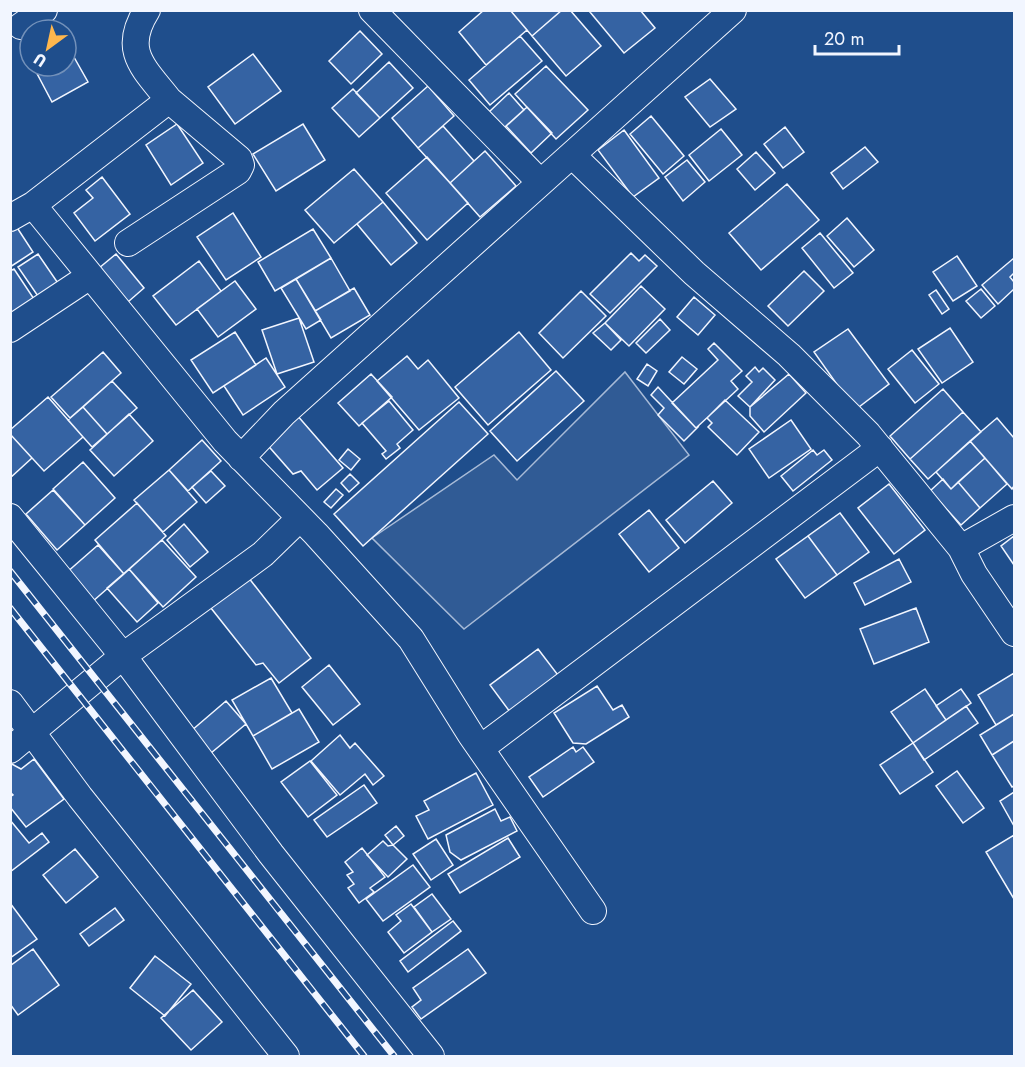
<svg xmlns="http://www.w3.org/2000/svg" width="1025" height="1067" viewBox="0 0 1025 1067" font-family="Jost,sans-serif">
<style>
.built{fill:#305b95;stroke:#a8bbd7;stroke-width:1.5}
.building{fill:#3563a3;stroke:#f2f6ff;stroke-width:1.5}
.lines{fill:none;stroke-linecap:round;stroke-linejoin:round}
.minor-casing{stroke:#f2f6ff;stroke-width:28}
.minor{stroke:#1f4e8c;stroke-width:26}
.rail-casing{stroke:#f2f6ff;stroke-width:7}
.rail{stroke:#1f4e8c;stroke-width:4.5;stroke-dasharray:14;stroke-linecap:butt}
</style>
<rect width="100%" height="100%" fill="#1f4e8c"/>
<!-- built -->
<path class="built" d="M625 372 689 455 464 629 372 538 494 455 517 480Z"/>
<!-- building -->
<path class="building" d="M484 10H510L527 30 486 65 459 32Z
M510 10H562L532 36Z
M562 10H570L601 46 566 76 532 36Z
M592 10H640L655 28 624 53 590 12Z
M360 31 382 54 351 84 329 61Z
M520 36 542 61 490 105 469 80Z
M66 43 88 82 52 102 33 66H66Z
M253 54 281 91 235 124 208 87Z
M389 62 413 88 380 118 356 93Z
M546 66 588 110 556 139 515 94Z
M710 79 736 109 710 127 685 97Z
M428 86 454 116 418 148 392 118Z
M353 89 380 118 359 137 332 108Z
M509 93 524 110 504 128 489 112Z
M527 107 552 133 531 153 506 126Z
M651 116 684 156 663 174 630 134Z
M177 124 203 163 171 185 146 145Z
M303 124 325 160 276 191 253 154Z
M443 126 474 161 450 183 418 148Z
M785 127 804 152 783 168 764 144Z
M721 129 742 155 709 181 689 155Z
M624 130 659 178 633 197 598 150Z
M865 147 878 162 843 189 831 173Z
M485 151 516 186 480 217 450 183Z
M756 152 775 173 755 190 737 169Z
M427 157 468 203 427 240 386 193Z
M687 160 705 182 683 201 665 177Z
M354 169 383 202 334 243 305 210Z
M102 177 130 214 95 241 74 213 93 198 86 190Z
M787 184 819 220 761 270 729 233Z
M383 202 417 243 391 265 357 224Z
M233 213 261 257 226 280 197 237Z
M847 218 874 250 854 267 827 236Z
M16 226 33 252 10 267V229Z
M313 229 331 258 275 291 258 262Z
M820 233 853 273 834 288 802 248Z
M631 253 639 261 645 255 657 266 610 313 590 294Z
M38 254 62 289 42 302 18 267Z
M116 254 144 288 121 308 93 273Z
M957 256 977 286 953 301 933 272Z
M331 258 350 291 315 311 296 279Z
M1014 258V273L1010 277 1014 282V289L998 304 982 285Z
M199 261 221 291 176 325 153 296Z
M14 269 38 305 10 323V271Z
M804 271 824 291 788 326 768 306Z
M296 279 321 320 306 329 281 288Z
M235 281 256 309 218 337 197 309Z
M641 286 665 309 629 346 605 323Z
M354 288 370 315 331 338 315 311Z
M981 289 995 306 981 318 966 301Z
M936 290 949 309 942 314 929 295Z
M581 291 606 316 563 358 539 333Z
M694 297 715 315 698 335 677 317Z
M299 318 314 362 277 374 262 330Z
M660 319 670 330 646 353 636 343Z
M605 323 621 340 611 350 593 333Z
M950 328 973 362 942 383 918 349Z
M848 329 889 384 855 410 814 352Z
M235 332 256 365 213 393 191 360Z
M519 332 551 370 488 425 455 387Z
M714 343 742 371 731 381 738 389 696 428 672 403 718 360 708 349Z
M912 350 939 384 915 403 888 369Z
M103 352 121 373 70 418 51 397Z
M407 356 418 369 428 360 459 398 419 430 377 381Z
M682 357 697 369 684 384 669 372Z
M266 358 285 387 243 415 224 386Z
M647 364 657 371 648 386 637 379Z
M755 367 759 372 763 368 775 380 750 407 738 396 752 382 746 376Z
M556 371 584 401 517 461 490 431Z
M371 374 392 397 359 426 338 403Z
M789 374 806 393 764 432 750 416V407Z
M112 381 137 408 107 434 83 407Z
M658 387 696 428 699 426 684 441 658 415 664 408 651 395Z
M943 389 963 412 910 459 890 436Z
M48 397 83 437 44 471 10 434V430Z
M725 400 759 432 737 455 708 427 712 423 707 418Z
M389 401 413 430 397 444 400 448 386 459 382 454 386 451 362 423Z
M459 402 488 434 363 546 334 514Z
M83 407 107 434 92 447 68 420Z
M963 412 981 432 928 479 910 459Z
M129 414 153 441 114 476 90 450Z
M296 414 343 468 317 490 301 471 293 474 264 441Z
M997 418 1014 438V486L1012 489 970 441Z
M791 420 811 449 769 478 749 449Z
M10 434 32 458 10 478Z
M202 440 221 461 188 491 169 470Z
M970 441 985 458 951 489 936 472Z
M348 449 360 459 351 470 339 460Z
M813 450 817 455 824 450 832 460 793 491 781 476Z
M985 458 1007 484 980 508 958 482Z
M83 462 115 498 85 525 53 489Z
M169 470 197 502 163 532 134 500Z
M211 471 225 486 206 503 192 487Z
M350 474 359 483 349 492 341 483Z
M943 479 951 489 958 482 980 508 961 525 930 491Z
M713 481 732 503 685 543 666 520Z
M889 484 925 530 894 554 858 508Z
M336 489 343 495 331 508 324 502Z
M53 490 85 525 57 550 26 514Z
M137 503 166 536 124 574 95 540Z
M649 510 679 548 649 572 619 534Z
M840 513 869 552 837 575 808 536Z
M184 524 208 552 190 567 167 540Z
M808 536 837 575 805 598 776 559Z
M1014 536V565L1001 546Z
M162 540 196 577 163 607 129 569Z
M98 545 124 574 92 602 66 573Z
M899 559 911 582 865 605 854 583Z
M129 569 158 603 137 622 107 588Z
M245 573 311 658 279 683 263 663 256 665 207 603Z
M916 608 929 642 874 664 860 629Z
M538 649 561 679 513 716 490 685Z
M329 665 360 704 333 725 302 687Z
M1014 673V714L996 725 978 695Z
M271 678 292 713 253 736 232 700Z
M597 686 613 710 622 705 629 717 586 744 573 743 554 713Z
M925 689 946 720 913 743 891 712Z
M961 689 971 703 946 720 936 706Z
M226 701 246 724 211 753 191 731Z
M966 706 978 723 924 760 913 743Z
M299 709 319 742 272 769 253 736Z
M1014 714V741L992 755 980 735Z
M340 735 350 748 355 743 384 776 373 785 365 774 340 795 311 761Z
M1014 741V786L1012 787 992 755Z
M913 743 933 772 900 794 880 765Z
M573 747 576 752 583 747 594 762 543 797 529 777Z
M34 759 64 799 26 827 10 807V797L13 795 10 792V763L21 769Z
M310 761 337 795 308 817 281 782Z
M957 771 984 808 963 823 936 786Z
M476 773 493 805 428 839 416 816 429 810 424 801Z
M364 785 377 803 327 837 314 820Z
M1014 792V826L1000 801Z
M495 809 501 821 510 817 517 831 461 860 450 852 446 835Z
M10 820 29 843 42 833 49 842 10 872Z
M396 826 404 836 393 845 385 835Z
M1014 835V899L986 852Z
M508 838 520 857 460 893 448 874Z
M436 839 453 865 431 880 413 854Z
M383 841 388 846 393 845 407 859 388 877 367 855Z
M362 848 385 877 370 888 374 892 359 903 348 888 354 884 347 875 353 872 345 862Z
M75 849 98 877 66 903 43 875Z
M413 865 430 887 383 921 366 899Z
M432 894 451 919 432 932 414 907Z
M10 903 37 939 10 958Z
M411 904 432 932 404 953 388 932 401 921 396 915Z
M115 908 124 920 89 946 80 934Z
M453 921 461 931 408 972 400 961Z
M33 949 59 985 18 1015 10 1004V966Z
M468 949 486 973 421 1019 412 1007 421 1000 413 988Z
M155 956 191 984 165 1016 130 988Z
M193 990 222 1022 191 1050 161 1018Z"/>
<g class="lines">
<defs>
<path id="minor" d="M372 10 540 182
M21 26 44 10
M572 155 694 273 789 355 868 434 961 548 974 574 1014 633
M33 205 225 441 316 534 411 639 471 735 593 911
M10 218 33 205 169 100C144 68 121 51 147 10
M128 243 238 171 241 165 239 159 169 100
M10 329 90 276
M241 458 284 413 733 10
M10 517 123 656 271 854 431 1056
M961 548 1014 518
M10 703 80 797 286 1056
M481 748 880 448
M10 750 123 656 263 554 299 519"/>
</defs>
<!-- minor casing -->
<use href="#minor" class="minor-casing"/>
<!-- minor -->
<use href="#minor" class="minor"/>
<defs>
<path id="rail" d="M10 571 394 1056
M10 608 364 1056"/>
</defs>
<!-- rail casing -->
<use href="#rail" class="rail-casing"/>
<!-- rail -->
<use href="#rail" class="rail"/>
</g>
<!-- border -->
<rect width="1025" height="1067" fill="none" stroke="#f2f6ff" stroke-width="24"/>
<!-- north arrow -->
<g transform="translate(48 48) rotate(213)"><circle r="28" fill="#1f4e8c" stroke="#7391ba" stroke-width="1.5"/>
<path d="M0-4.5L10 22L0 15L-10 22Z" fill="#ffb74d"/>
<text y="-9" font-size="16" font-weight="bold" text-anchor="middle" fill="#f2f6ff">U</text>
</g>
<!-- scale -->
<path d="M815 45v9h84v-9" fill="none" stroke="#f2f6ff" stroke-width="3"/>
<text x="824" y="45" font-size="18" fill="#f2f6ff" stroke="#1f4e8c" stroke-width="4.5" paint-order="stroke">20 m</text>
</svg>
